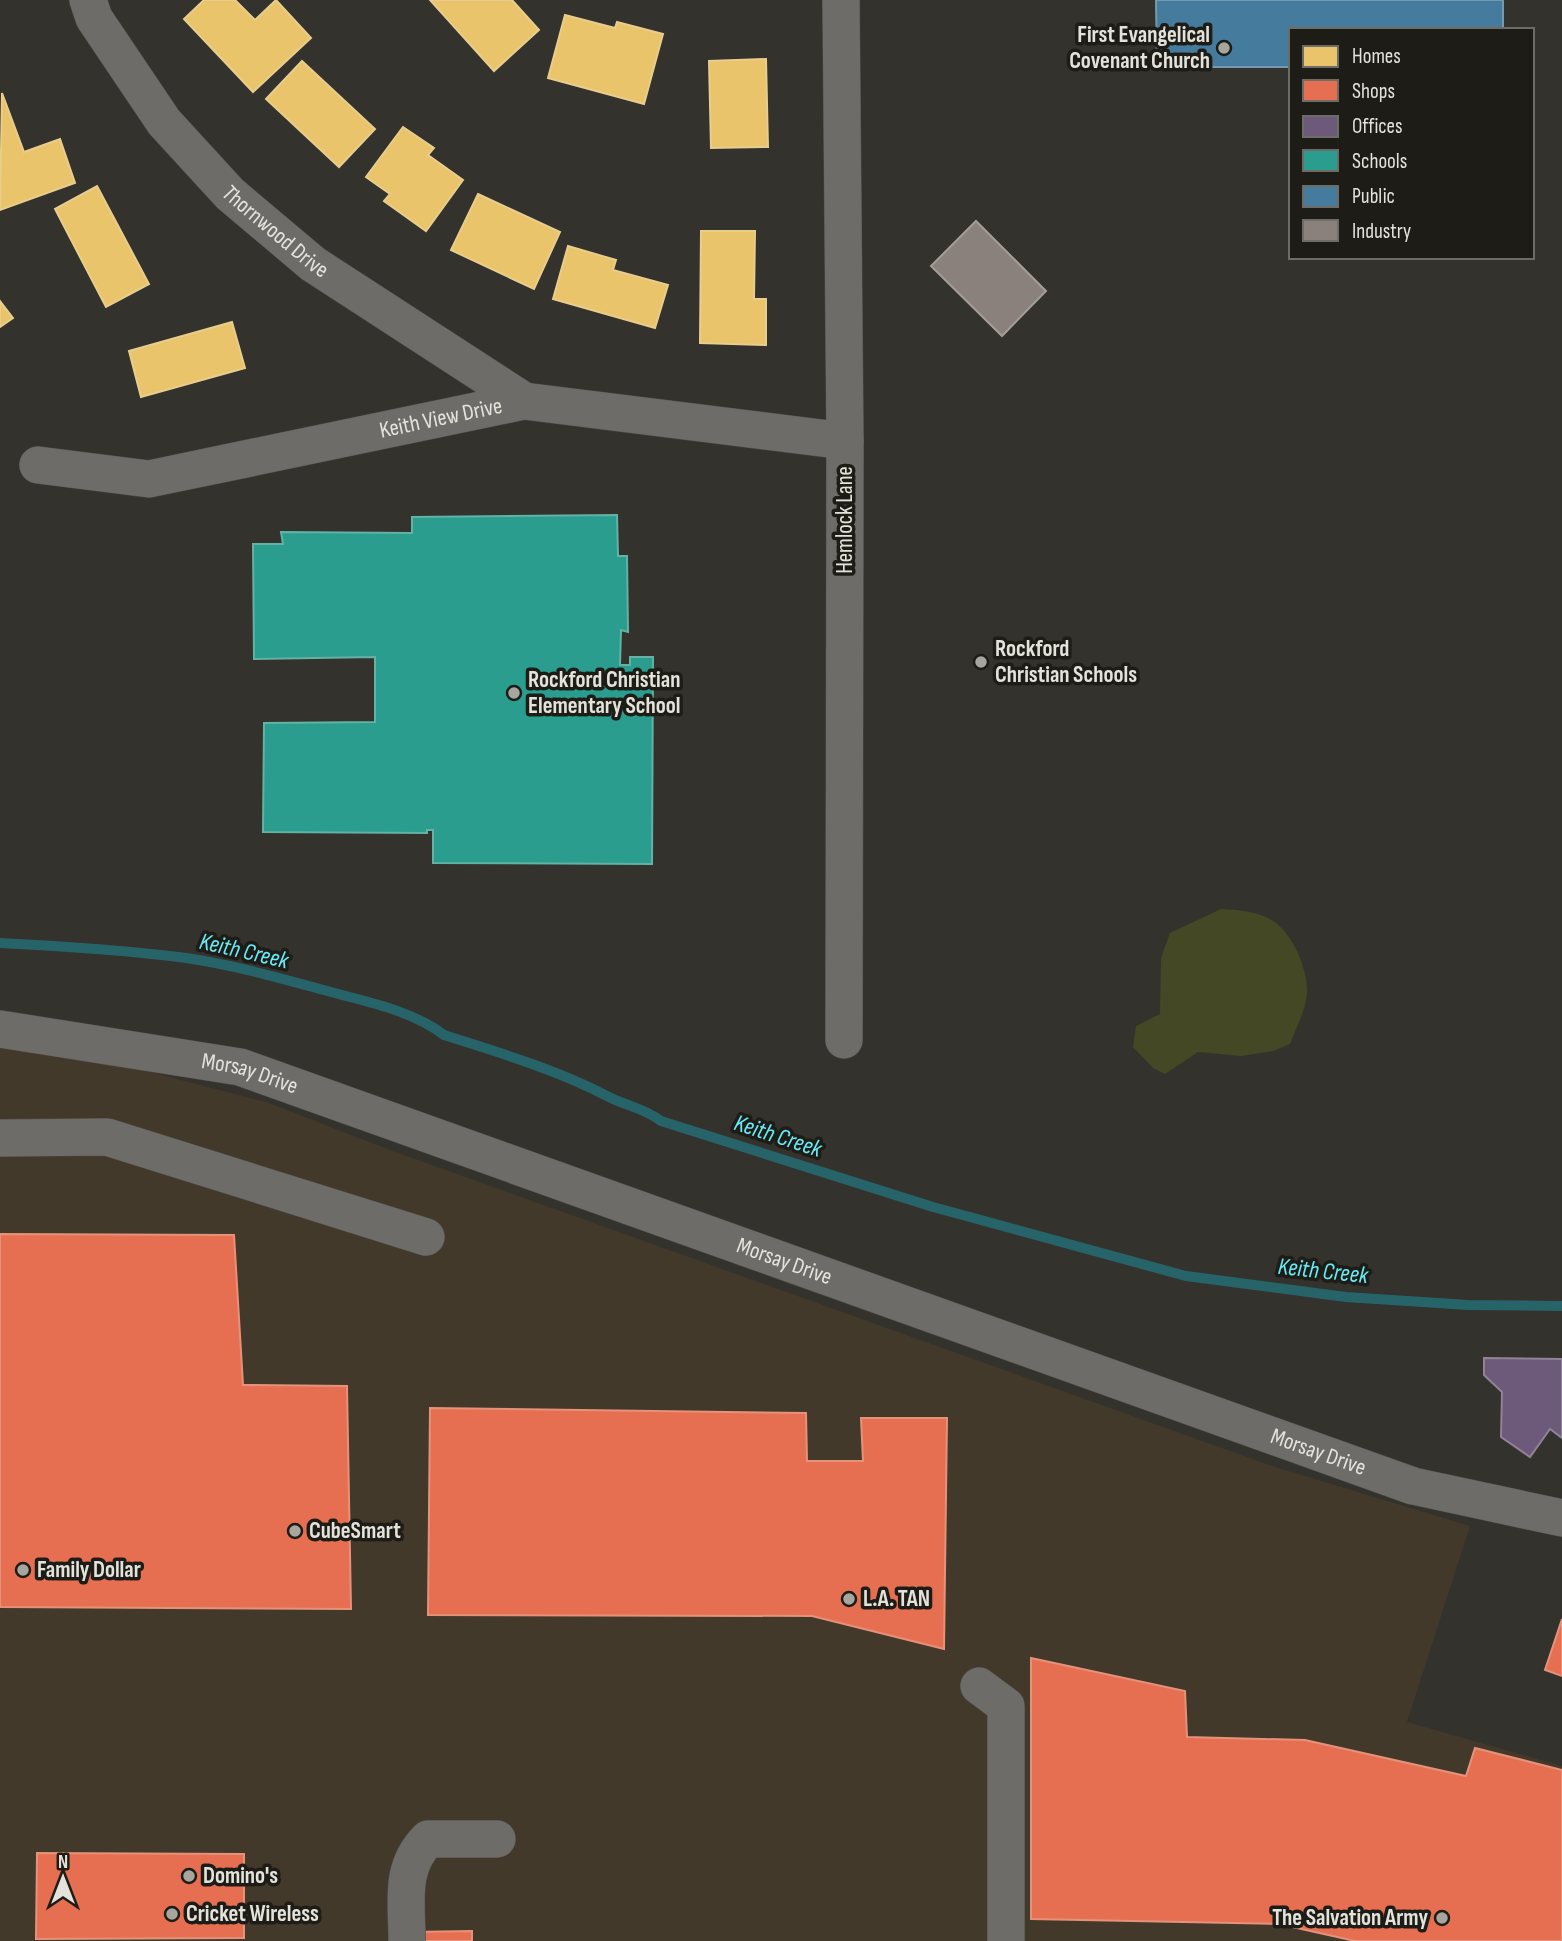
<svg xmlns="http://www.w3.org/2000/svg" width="1562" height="1941" viewBox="0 0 1562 1941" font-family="'Sofia Sans Condensed',sans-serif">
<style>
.commercial{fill:#43392a}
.green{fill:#444825}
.homes{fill:#e9c46a;stroke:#e8cd8c;stroke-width:2}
.shops{fill:#e76f51;stroke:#e6927a;stroke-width:2}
.offices{fill:#6d597a;stroke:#918297;stroke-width:2}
.schools{fill:#2a9d8f;stroke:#62b2a6;stroke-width:2}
.public{fill:#457b9d;stroke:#759ab0;stroke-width:2}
.industry{fill:#8a817c;stroke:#a59e98;stroke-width:2}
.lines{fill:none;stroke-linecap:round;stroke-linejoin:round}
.stream{stroke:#26646a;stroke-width:10}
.minor-casing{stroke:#504e49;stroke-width:38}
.minor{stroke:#6d6c68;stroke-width:37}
.poi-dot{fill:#a6a59e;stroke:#1d1c17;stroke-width:2.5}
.labels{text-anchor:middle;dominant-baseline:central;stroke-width:7;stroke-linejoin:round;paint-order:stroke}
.poi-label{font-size:23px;font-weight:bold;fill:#e4e3db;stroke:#1d1c17;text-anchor:start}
.street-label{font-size:23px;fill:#e4e3db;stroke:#1d1c17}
.water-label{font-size:24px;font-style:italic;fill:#68eaf7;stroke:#1d1c17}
</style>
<rect width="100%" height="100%" fill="#34322c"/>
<!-- commercial -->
<path class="commercial" d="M0 1046 142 1070 266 1102 390 1150 1275 1467 1470 1526 1407 1722 1562 1766V1941H0Z"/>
<!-- green -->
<path class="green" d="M1221 909C1238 910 1258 911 1273 921 1293 934 1308 969 1307 993 1306 1010 1296 1028 1290 1044L1273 1051 1241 1056 1198 1052 1165 1074 1153 1068 1133 1047 1136 1026 1160 1014 1161 958 1170 933Z"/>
<!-- homes -->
<path class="homes" d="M204 0H235L255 20 276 0 311 38 253 92 184 19Z
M430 0H512L539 30 494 71Z
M565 15 615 28 617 22 663 34 644 104 548 78Z
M766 59 768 147 711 148 709 61Z
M302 61 375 129 339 167 266 99Z
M2 93 24 152 60 139 75 183 0 210Z
M403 127 434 148 428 155 463 180 426 231 384 201 390 194 366 177Z
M97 186 149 284 106 307 55 209Z
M478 194 560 232 534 289 451 250Z
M701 231H755L754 299H766V345L700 343Z
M568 246 616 260 613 270 668 285 655 328 553 299Z
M0 301 13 318 0 327Z
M232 322 245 368 141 397 129 351Z"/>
<!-- shops -->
<path class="shops" d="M0 1234 234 1235 243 1385 347 1386 351 1609 0 1607Z
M430 1408 806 1413 807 1461H863L861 1418H947L944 1649 812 1616 428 1615Z
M1562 1619V1676L1545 1670Z
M1031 1658 1185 1691 1187 1737 1305 1740 1466 1776 1475 1748 1562 1770V1941H1355L1279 1924 1031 1919Z
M37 1853 244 1854V1938L36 1939Z
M472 1931V1941H411V1932Z"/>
<!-- offices -->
<path class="offices" d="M1484 1358 1562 1359V1438L1550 1429 1530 1457 1501 1437 1502 1392 1484 1375Z"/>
<!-- schools -->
<path class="schools" d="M617 515 618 556H627L628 632 621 630 620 665H630V657H653L652 864 433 863V830H427V833L263 832 264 723 375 722V657L254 659 253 544H283L281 532 412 533V517Z"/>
<!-- public -->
<path class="public" d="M1156 0H1503V30H1291V67H1157Z"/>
<!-- industry -->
<path class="industry" d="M976 221 1046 291 1002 336 931 266Z"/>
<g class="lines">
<!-- stream -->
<path class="stream" d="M0 943C62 946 124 950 186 958 235 965 283 979 331 992 368 1002 413 1011 444 1035 500 1053 555 1069 607 1096 626 1106 644 1108 661 1121L933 1207 1186 1276 1346 1297 1468 1305 1562 1306"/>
<defs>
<g id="minor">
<path id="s1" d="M88 0 94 18 164 122 230 194 313 264 524 401"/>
<path d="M841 0 845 441 844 1040"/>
<path id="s2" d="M38 465 149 479 524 401 845 441"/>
<path id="s3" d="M0 1029 240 1067 1413 1486 1562 1518"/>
<path d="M0 1138 107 1137 426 1237"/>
<path d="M979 1686 1006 1706V1941"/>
<path d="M407 1941C407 1902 399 1868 428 1839H497"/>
</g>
</defs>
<!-- minor casing -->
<use href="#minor" class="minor-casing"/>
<!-- minor -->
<use href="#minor" class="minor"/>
</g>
<!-- markers -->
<g class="poi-dot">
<circle cx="1224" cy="48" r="7"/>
<circle cx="981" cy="662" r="7"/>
<circle cx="514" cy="693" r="7"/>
<circle cx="295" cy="1531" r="7"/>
<circle cx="23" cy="1570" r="7"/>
<circle cx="849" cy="1599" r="7"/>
<circle cx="189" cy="1876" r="7"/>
<circle cx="172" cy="1914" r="7"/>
<circle cx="1442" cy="1918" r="7"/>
</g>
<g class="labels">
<!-- poi labels -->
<g class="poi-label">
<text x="1210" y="35" text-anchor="end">First Evangelical<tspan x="1210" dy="26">Covenant Church</tspan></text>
<text x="995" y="649">Rockford<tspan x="995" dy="26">Christian Schools</tspan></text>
<text x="528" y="680">Rockford Christian<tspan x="528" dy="26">Elementary School</tspan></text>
<text x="309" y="1531">CubeSmart</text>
<text x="37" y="1570">Family Dollar</text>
<text x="863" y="1599">L.A. TAN</text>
<text x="203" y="1876">Domino's</text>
<text x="186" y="1914">Cricket Wireless</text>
<text x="1428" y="1918" text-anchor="end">The Salvation Army</text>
</g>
<!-- street labels -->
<g class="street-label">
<text stroke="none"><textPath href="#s1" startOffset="301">Thornwood Drive</textPath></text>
<text stroke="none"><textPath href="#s2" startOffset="410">Keith View Drive</textPath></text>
<text transform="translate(845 520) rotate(-90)">Hemlock Lane</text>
<text stroke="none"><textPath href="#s3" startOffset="254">Morsay Drive</textPath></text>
<text stroke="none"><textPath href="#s3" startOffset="821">Morsay Drive</textPath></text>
<text stroke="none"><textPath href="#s3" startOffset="1388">Morsay Drive</textPath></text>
</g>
<!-- water labels -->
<g class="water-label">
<text transform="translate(244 951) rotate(13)">Keith Creek</text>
<text transform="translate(778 1136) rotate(18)">Keith Creek</text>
<text transform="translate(1323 1271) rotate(6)">Keith Creek</text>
</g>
</g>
<!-- legend -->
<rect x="1289" y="28" width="245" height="231" fill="#1d1c17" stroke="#6d6c65" stroke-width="2"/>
<rect x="1303" y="46" width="35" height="21" fill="#e9c46a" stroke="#6d6c65" stroke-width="2"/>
<text x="1352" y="63" font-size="21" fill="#e4e3db">Homes</text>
<rect x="1303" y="80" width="35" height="21" fill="#e76f51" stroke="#6d6c65" stroke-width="2"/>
<text x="1352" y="98" font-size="21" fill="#e4e3db">Shops</text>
<rect x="1303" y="116" width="35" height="21" fill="#6d597a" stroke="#6d6c65" stroke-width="2"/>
<text x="1352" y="133" font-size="21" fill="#e4e3db">Offices</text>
<rect x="1303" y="150" width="35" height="21" fill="#2a9d8f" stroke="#6d6c65" stroke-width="2"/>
<text x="1352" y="168" font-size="21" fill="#e4e3db">Schools</text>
<rect x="1303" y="186" width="35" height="21" fill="#457b9d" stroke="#6d6c65" stroke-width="2"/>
<text x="1352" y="203" font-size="21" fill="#e4e3db">Public</text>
<rect x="1303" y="220" width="35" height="21" fill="#8a817c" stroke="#6d6c65" stroke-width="2"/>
<text x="1352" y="238" font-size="21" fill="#e4e3db">Industry</text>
<!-- north arrow -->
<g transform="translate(63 1878)" stroke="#1d1c17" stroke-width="5" paint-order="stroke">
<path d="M0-5L12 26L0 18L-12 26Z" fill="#e4e3db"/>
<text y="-10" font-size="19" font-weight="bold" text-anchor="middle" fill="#e4e3db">N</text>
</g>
</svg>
